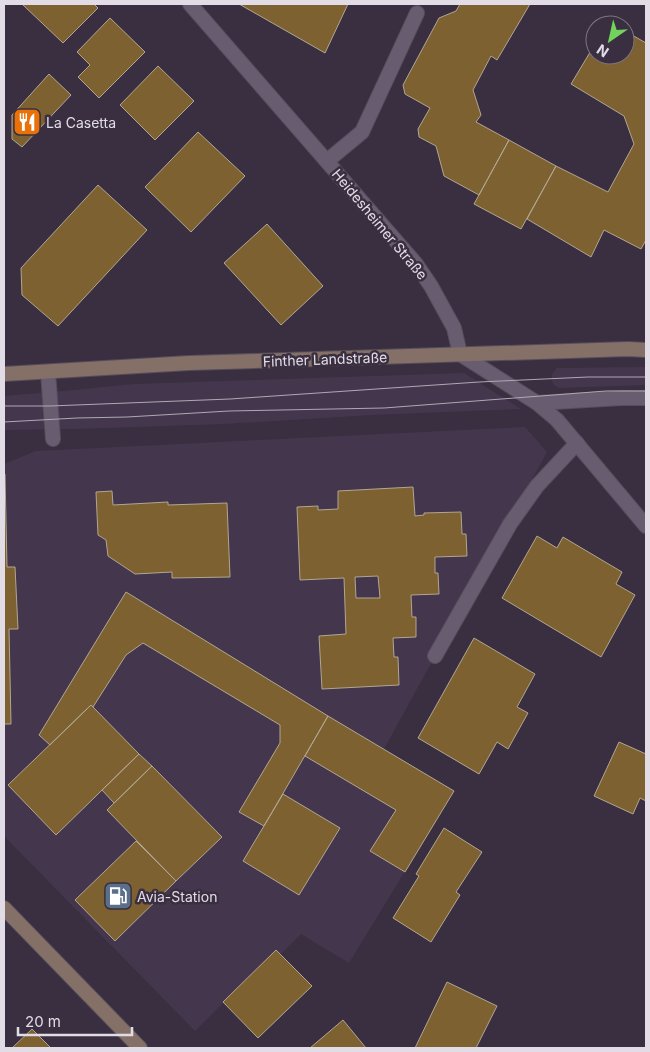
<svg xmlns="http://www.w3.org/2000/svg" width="650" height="1052" viewBox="0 0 650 1052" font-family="Inter,sans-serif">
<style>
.built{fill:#44374d}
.building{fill:#7d6131;stroke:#b2a692;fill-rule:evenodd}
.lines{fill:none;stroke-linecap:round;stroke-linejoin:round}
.service-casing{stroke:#564e5c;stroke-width:16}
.minor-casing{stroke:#564e5c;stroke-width:16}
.secondary-casing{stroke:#564e5c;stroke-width:16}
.service{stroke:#685d70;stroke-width:14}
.minor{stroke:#685d70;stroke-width:14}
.secondary{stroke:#857067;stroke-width:14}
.tram{stroke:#afa8b4;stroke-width:1}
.labels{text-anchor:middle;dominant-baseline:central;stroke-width:5;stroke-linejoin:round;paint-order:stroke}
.poi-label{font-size:14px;fill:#e2dce6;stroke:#392f40;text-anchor:start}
.street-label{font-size:14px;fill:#e2dce6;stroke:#392f40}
</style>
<rect width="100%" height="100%" fill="#392f40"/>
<!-- built -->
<path class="built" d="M646 367V385L558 388 553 384 552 380V374L557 368Z
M464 373 521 409 372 415 224 424 77 429 4 430V396L74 390 134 384Z
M525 427 547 452 384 749 454 791 349 963 301 934 281 954 276 950 195 1031 4 836V464L36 451Z"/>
<!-- building -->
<path class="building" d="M22 4H94L98 8 63 43Z
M239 4H348L325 53Z
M460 4H530L497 60 491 56 473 90 481 115 476 122 509 140 479 195 444 176 436 146 419 137 418 129 430 108 405 94 403 85 439 18 456 11Z
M110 18 145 52 99 98 78 77 90 65 77 52Z
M625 31 646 43V240L641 249 604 230 591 257 527 219 556 166 608 192 634 144 624 116 571 84 595 44V55H625Z
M158 66 194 101 155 140 120 105Z
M49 74 71 95 22 147 12 139V115Z
M198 132 245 176 191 232 145 187Z
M509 140 556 166 521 229 474 204Z
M98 185 147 230 58 326 22 295 21 268Z
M267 224 323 286 281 325 224 263Z
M4 474H5L7 567H15L18 629H9L11 724H4Z
M413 487 415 516 424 515V513L461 512 462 534H466L467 556 435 557V573H438L439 594 411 595 412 617H416V637L393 638 394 657H398L399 685 322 689 319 636 346 634 344 578 300 580 297 507 318 506V510L338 509V491ZM378 576 380 598H356L355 577Z
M112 491 113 505 168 502V505L227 503 230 577 172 578V572L135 574 108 556 106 540 98 535 96 492Z
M537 536 557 548 563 537 622 572 616 584 635 595 601 657 502 598Z
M126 592 328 716 264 826 239 812 280 743V725L143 643 126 655 93 707 91 705 50 745 39 735Z
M474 638 535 674 517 707 528 713 508 749 497 742 479 774 418 738Z
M91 705 139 754 56 835 8 785Z
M328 716 454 791 405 872 370 851 396 810 305 756Z
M619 742 646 754V801L640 798 633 814 594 796Z
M139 754 152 766 114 803 102 790Z
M152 766 222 837 176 881 107 810Z
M283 794 340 828 299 895 243 861Z
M444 828 482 852 456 892 460 895 431 942 393 918 419 876 416 874Z
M136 841 176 881 115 941 75 900Z
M276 950 312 986 258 1038 223 1002Z
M447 982 497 1006 476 1048H415Z
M343 1020 366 1048H310Z
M32 1029 51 1048H12Z"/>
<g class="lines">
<defs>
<path id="service" d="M327 161 362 132 417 13
M48 372 53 439
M435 656 510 524 537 486 577 443"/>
<path id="minor" d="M190 4 416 264 431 286 454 328 460 354 537 403 557 420 646 526
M537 403 621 398H646"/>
<path id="secondary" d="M4 374 189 363 568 351 628 349 646 350
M4 908 140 1048"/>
</defs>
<!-- service casing -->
<use href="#service" class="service-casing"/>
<!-- minor casing -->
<use href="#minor" class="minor-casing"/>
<!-- secondary casing -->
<use href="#secondary" class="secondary-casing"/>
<!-- service -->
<use href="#service" class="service"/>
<!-- minor -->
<use href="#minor" class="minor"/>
<!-- secondary -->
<use href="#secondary" class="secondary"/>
<!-- tram -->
<path class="tram" d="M4 406H50L230 399 479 382 588 377H646
M4 422 77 418 127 417 229 411 384 408 606 391H646"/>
</g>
<!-- icons -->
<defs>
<symbol id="restaurant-square" viewBox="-11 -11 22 22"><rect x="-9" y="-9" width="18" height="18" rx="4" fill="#e8710a" stroke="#392f40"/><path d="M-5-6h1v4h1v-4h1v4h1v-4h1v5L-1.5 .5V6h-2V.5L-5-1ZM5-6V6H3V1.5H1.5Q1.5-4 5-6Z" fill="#fff"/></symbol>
<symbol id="fuel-square" viewBox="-11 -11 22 22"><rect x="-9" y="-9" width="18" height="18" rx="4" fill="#5c6f8a" stroke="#392f40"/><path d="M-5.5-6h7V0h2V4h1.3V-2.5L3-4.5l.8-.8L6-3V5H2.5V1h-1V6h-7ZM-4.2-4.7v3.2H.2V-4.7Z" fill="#fff"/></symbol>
</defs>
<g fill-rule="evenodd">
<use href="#restaurant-square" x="11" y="106" width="32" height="32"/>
<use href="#fuel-square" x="102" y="880" width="32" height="32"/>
</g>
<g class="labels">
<!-- poi labels -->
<g class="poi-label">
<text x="46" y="122">La Casetta</text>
<text x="137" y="896">Avia-Station</text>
</g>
<!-- street labels -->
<g class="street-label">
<text transform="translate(380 224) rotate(50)">Heidesheimer Straße</text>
<text transform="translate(325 359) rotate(-2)">Finther Landstraße</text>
</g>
</g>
<!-- border -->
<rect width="650" height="1052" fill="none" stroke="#e2dce6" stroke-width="10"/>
<!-- north arrow -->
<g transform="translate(610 40) rotate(214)"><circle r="24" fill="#392f40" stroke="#7d7482"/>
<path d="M0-4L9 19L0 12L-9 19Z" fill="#72d25d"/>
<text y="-8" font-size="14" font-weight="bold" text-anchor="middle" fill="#e2dce6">N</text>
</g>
<!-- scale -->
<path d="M18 1027v8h114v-8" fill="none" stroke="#e2dce6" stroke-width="2.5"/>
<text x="25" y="1027" font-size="15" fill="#e2dce6" stroke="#392f40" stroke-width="4" paint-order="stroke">20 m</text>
</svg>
